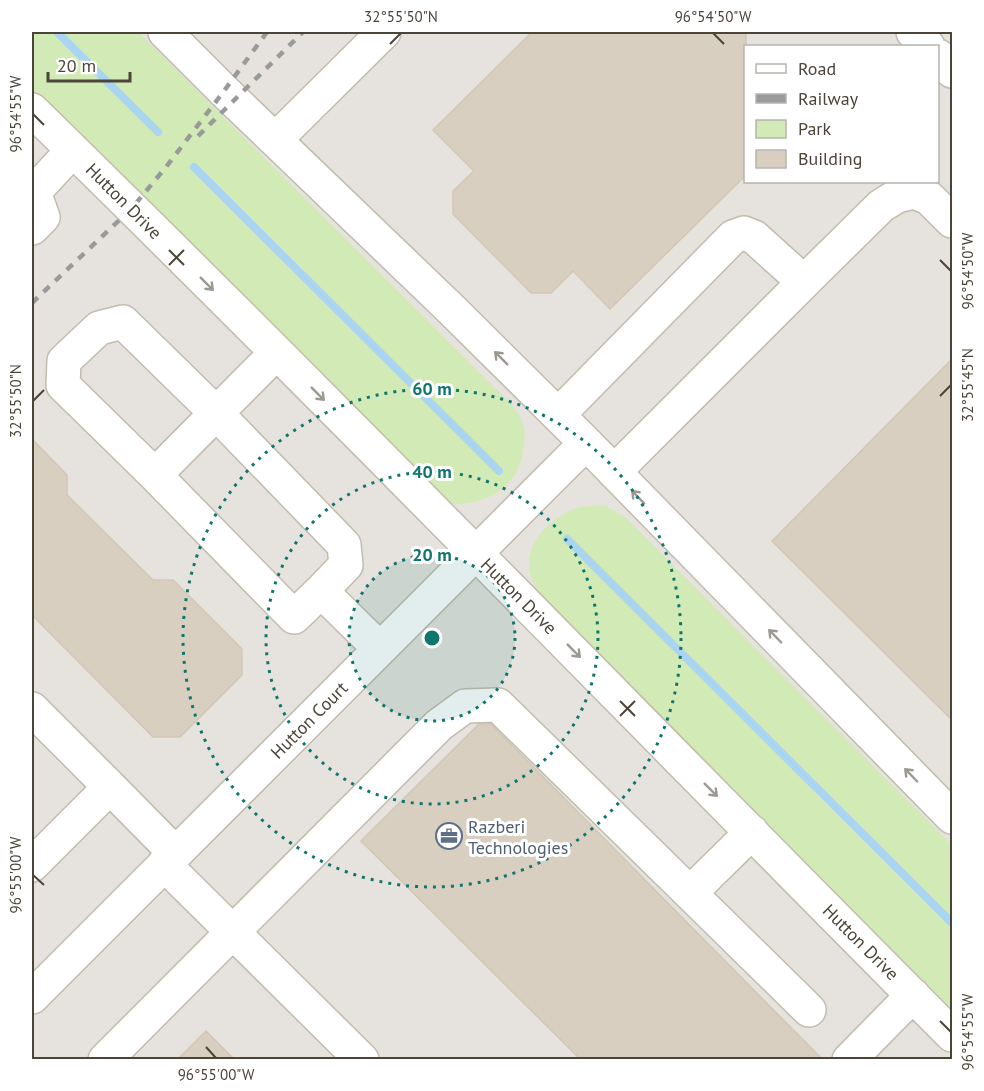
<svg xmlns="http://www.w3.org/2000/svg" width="984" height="1091" viewBox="0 0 984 1091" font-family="'PT Sans',sans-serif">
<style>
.industrial{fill:#e6e2dd;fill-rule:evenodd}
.green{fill:#d2eab5}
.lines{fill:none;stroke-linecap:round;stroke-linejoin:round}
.stream{stroke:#a9d4f2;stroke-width:8}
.building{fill:#d8cfc1;stroke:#d3c7b4;stroke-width:1.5}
.minor-casing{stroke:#c2bbae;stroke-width:36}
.minor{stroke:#fff;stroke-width:33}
.rail{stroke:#9a9a9a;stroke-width:4.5;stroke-dasharray:8 8;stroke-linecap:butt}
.oneway{stroke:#9c9892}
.ticks{fill:none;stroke:#4b4439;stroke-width:2}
.ring{fill:none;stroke:#0f766e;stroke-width:3;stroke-dasharray:3 6}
.labels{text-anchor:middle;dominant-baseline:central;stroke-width:6;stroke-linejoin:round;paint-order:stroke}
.street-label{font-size:18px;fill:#4b4439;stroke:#fff}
.service-label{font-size:18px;fill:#4e5e75;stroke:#fff;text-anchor:start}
.centre{fill:#0f766e;stroke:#fff;stroke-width:3}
.ring-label{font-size:18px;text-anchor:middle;font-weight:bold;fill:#0f766e;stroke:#fff;stroke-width:6;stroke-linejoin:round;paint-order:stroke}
.neatline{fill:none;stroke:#4b4439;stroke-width:2}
.ticks-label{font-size:15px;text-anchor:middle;fill:#4b4439}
</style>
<rect width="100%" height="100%" fill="#f6f3ec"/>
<!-- industrial -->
<path class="industrial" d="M32 32H952V1059H32ZM746 46H938V182H746Z"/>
<!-- green -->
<path class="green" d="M32 32H138L512 405C515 410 520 415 522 421 525 428 525 437 524 444 521 486 489 506 449 504L32 94Z
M605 506 624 516 952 845V1014L553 610C547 601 535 590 532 579 520 547 548 518 577 508 585 506 596 506 605 506Z"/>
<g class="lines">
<!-- stream -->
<path class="stream" d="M57 32 158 132
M194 167 499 471
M567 539 952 923"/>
</g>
<!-- building -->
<path class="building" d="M532 32H746V175L610 309 573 271 551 293H531L453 214V191L474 171 433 130Z
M952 359V720L772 541Z
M32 439 67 475V495L153 580H173L242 649V675L180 737H153L32 615Z
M479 724H491L822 1059H580L361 841Z
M206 1031 234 1059H178Z"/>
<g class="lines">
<defs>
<path id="minor" d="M165 32 224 91 453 311 586 443 952 817
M913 32 928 46
M938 56 952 71
M32 110C343 414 645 727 952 1035
M275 140 384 32
M32 228 43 217 34 192 73 150
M804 282 881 206 897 196 914 192 929 198 952 221
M276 353 155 475 294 617 321 591 380 649
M558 415 733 237 744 233 754 237 804 282 614 472
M155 475 63 385 64 361 99 328 123 322 217 414 344 545 346 565 321 591
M32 709 110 787
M164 864 362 1060
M32 865 110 787 175 853
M690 893 752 832
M32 997 586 443
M105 1060 439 725 465 706 498 705 809 1010
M849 1060 913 995"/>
</defs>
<!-- minor casing -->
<use href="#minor" class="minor-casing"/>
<!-- minor -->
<use href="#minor" class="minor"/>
<!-- rail -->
<path class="rail" d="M198 136 303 32
M32 303 132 208 166 167 224 91 267 32"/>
</g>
<!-- one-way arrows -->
<defs><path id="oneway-shaft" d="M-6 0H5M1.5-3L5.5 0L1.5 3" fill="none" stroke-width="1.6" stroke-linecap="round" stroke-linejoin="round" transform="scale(1.5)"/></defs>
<g class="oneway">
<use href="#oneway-shaft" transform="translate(207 284) rotate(45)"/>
<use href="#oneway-shaft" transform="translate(501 358) rotate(-135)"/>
<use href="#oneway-shaft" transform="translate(318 394) rotate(45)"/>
<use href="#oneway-shaft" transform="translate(638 497) rotate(-134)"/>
<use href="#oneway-shaft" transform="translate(775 636) rotate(-134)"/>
<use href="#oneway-shaft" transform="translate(574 651) rotate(45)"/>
<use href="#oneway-shaft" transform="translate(911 775) rotate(-134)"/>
<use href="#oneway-shaft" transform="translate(711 790) rotate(45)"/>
</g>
<!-- ticks -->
<path class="ticks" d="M713 33 724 44M390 44 401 33M33 114 44 125M169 250 184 265M940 260 951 271M169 265 184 250M940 396 951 385M33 401 44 390M620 701 635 716M620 716 635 701M33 875 44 885M940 1021 951 1032M206 1047 216 1058"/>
<!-- distance rings -->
<circle cx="432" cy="638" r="83" fill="#0f766e" fill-opacity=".12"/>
<g class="ring">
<circle cx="432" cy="638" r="83"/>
<circle cx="432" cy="638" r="166"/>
<circle cx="432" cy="638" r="249"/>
</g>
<!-- icons -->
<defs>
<symbol id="office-ring" viewBox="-11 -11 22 22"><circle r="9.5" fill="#fff" stroke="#5c6f8a" stroke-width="1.5"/><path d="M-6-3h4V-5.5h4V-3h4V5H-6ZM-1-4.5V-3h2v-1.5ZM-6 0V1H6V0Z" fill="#5c6f8a"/></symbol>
</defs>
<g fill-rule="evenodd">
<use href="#office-ring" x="434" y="821" width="30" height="30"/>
</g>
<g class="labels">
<!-- street labels -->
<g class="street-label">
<text transform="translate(124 201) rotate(45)">Hutton Drive</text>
<text transform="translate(519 596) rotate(45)">Hutton Drive</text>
<text transform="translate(309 720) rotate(-45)">Hutton Court</text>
<text transform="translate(861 942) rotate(45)">Hutton Drive</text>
</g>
<!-- service labels -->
<g class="service-label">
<text x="468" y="826">Razberi<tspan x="468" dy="21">Technologies</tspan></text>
</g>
</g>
<circle cx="432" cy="638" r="9" class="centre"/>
<g class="ring-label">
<text x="432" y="395">60 m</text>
<text x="432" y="478">40 m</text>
<text x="432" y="561">20 m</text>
</g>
<!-- border -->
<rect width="984" height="1091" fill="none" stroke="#ffffff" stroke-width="66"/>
<!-- legend -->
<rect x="744" y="45" width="195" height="138" fill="#ffffff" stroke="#b7b4b0" stroke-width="1.5"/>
<rect x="756" y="64" width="30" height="9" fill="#ffffff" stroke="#b7b4b0" stroke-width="1.5"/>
<text x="798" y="75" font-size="18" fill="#4b4439">Road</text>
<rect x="756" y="94" width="30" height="9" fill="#9a9a9a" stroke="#b7b4b0" stroke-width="1.5"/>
<text x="798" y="105" font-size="18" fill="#4b4439">Railway</text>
<rect x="756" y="120" width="30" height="18" fill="#d2eab5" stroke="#b7b4b0" stroke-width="1.5"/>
<text x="798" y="135" font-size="18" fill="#4b4439">Park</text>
<rect x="756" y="150" width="30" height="18" fill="#d8cfc1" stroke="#b7b4b0" stroke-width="1.5"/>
<text x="798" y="165" font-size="18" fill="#4b4439">Building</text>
<!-- scale -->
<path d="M48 72v9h82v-9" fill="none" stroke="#4b4439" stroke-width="3"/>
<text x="57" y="72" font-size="18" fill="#4b4439" stroke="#ffffff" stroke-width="4.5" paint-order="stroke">20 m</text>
<rect x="33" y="33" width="918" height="1025" class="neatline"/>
<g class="ticks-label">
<text x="401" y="22">32°55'50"N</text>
<text x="713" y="22">96°54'50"W</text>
<text transform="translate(16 114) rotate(-90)" y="5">96°54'55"W</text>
<text transform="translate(968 271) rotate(-90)" y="5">96°54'50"W</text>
<text transform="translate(968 385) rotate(-90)" y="5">32°55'45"N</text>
<text transform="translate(16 401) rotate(-90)" y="5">32°55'50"N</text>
<text transform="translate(16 875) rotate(-90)" y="5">96°55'00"W</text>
<text transform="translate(968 1032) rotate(-90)" y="5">96°54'55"W</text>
<text x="216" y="1080">96°55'00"W</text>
</g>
</svg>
